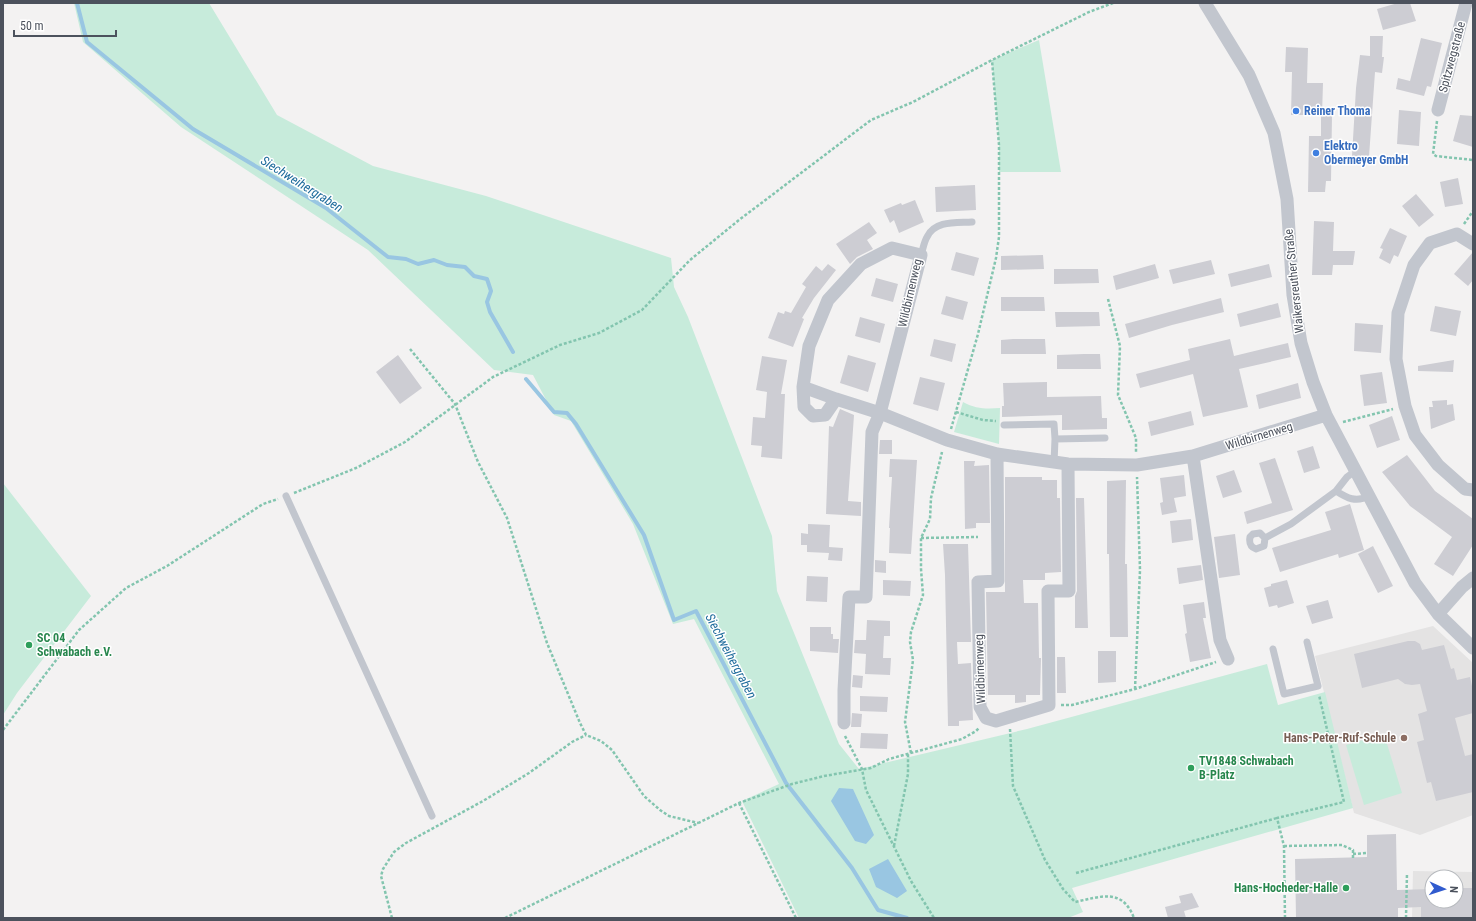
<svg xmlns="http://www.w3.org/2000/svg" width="1476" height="921" viewBox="0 0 1476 921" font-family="'Roboto Condensed',sans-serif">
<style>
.education{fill:#e4e3e3;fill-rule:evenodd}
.green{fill:#c7ebdb}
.water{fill:#99c6e2}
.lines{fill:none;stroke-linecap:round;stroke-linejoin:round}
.stream{stroke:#99c6e2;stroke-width:4}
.building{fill:#cdcdd3}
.path{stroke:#83c5af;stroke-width:2.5;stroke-dasharray:3 2;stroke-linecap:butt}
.lane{stroke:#c2c6ce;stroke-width:7}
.street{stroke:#c2c6ce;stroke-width:13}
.shop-dot{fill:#3f7fe0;stroke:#fff;stroke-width:1.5}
.leisure-dot{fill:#2e9e5b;stroke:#fff;stroke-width:1.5}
.education-dot{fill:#8d6e63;stroke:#fff;stroke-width:1.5}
.labels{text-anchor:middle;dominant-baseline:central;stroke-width:3;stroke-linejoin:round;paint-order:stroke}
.street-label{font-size:12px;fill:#4c525d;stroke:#fff}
.shop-label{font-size:12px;font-weight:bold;fill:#366cbe;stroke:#fff;text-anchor:start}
.leisure-label{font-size:12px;font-weight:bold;fill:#27864d;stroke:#fff;text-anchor:start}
.education-label{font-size:12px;font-weight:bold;fill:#785e54;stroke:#fff;text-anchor:end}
.water-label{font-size:13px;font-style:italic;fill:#1f6c9c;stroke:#fff}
</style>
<rect width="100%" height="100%" fill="#f3f2f2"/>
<!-- education -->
<path class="education" d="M1433 626 1473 663V815L1420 835 1354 813 1315 656Z
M1413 871 1473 872V918H1412ZM1432 877H1456V901H1432Z"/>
<!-- green -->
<path class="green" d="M74 3H209L277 115 373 166 486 196 671 258 674 287 688 317 772 536 777 591 839 744 859 769 1027 729 1267 664 1278 705 1325 692 1353 808 1072 888 1083 912 1068 918H799L742 801 779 784 694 619 673 624 633 524 571 421 554 415 533 375 494 370 368 250 181 127 83 42Z
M1039 40 1061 172H999V145L992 60Z
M963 402C976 409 986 409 1000 408L999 444 954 432Z
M3 483 91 596 17 693 3 715Z
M1384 734 1402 793 1364 805 1346 745Z"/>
<!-- water -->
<path class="water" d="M839 788 853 789 874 835 866 844 855 841 831 801Z
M888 859 907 891 897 898 876 887 869 869Z"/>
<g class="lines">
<!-- stream -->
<path class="stream" d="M77 3 87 42 193 129 326 208 388 257 406 259 418 264 434 260 447 265 465 267 474 276 487 279 491 291 487 302 490 312 513 352
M526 379 554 412 567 413 576 424 644 535 674 620 696 611 786 783 852 868 878 910 907 918"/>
</g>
<!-- building -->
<path class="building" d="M1398 3H1410L1416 21 1383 30 1377 9Z
M1370 36H1383L1382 57H1384L1382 73 1375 72 1369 157 1352 156 1356 88 1360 55 1370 56Z
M1421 38 1442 43 1431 87 1427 86 1424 96 1396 89 1398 78 1410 81Z
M1286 47 1308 48 1307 83H1323L1322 115H1332L1331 181H1326L1325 192H1308L1309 136H1321V115H1291L1292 72H1285Z
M1399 110 1421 112 1419 146 1397 144Z
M1460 115 1473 116V147L1453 141Z
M1458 178 1463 204 1445 207 1440 182Z
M975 185 976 210 936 212 935 187Z
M1416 194 1434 215 1419 227 1402 206Z
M915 200 924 222 899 233 894 220 890 223 884 210 901 203 902 205Z
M1314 221 1334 222 1333 251H1355L1353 265H1333L1332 275H1312Z
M869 222 877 233 867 240 873 249 857 257 850 264 836 244Z
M1390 228 1407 236 1398 257 1394 255 1390 264 1379 258 1383 249 1380 248Z
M956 252 979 258 974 276 951 270Z
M1473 252V280L1468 286 1454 274Z
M1043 255 1044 269 1001 270V256Z
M1211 260 1215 274 1173 284 1169 270Z
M828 264 836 270 814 298 802 318 804 319 793 347 768 338 778 312 784 314 785 311 791 313 806 287 802 284 816 266 822 271Z
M1155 264 1159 278 1116 290 1113 276Z
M1269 264 1272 277 1231 287 1228 274Z
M1054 269H1098L1099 283 1054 284Z
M876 278 898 284 893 302 871 296Z
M946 296 968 302 963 320 941 314Z
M1001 297H1044L1045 311H1001Z
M1221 298 1224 312 1172 325 1129 338 1125 324Z
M1278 303 1281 317 1240 327 1237 314Z
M1435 306 1461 311 1456 336 1430 331Z
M1055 312H1099L1100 326 1056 327Z
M860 317 885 324 880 343 855 336Z
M1355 323 1383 325 1381 353 1354 351Z
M934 339 956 344 952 362 930 356Z
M1013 339H1045L1046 354H1001V340Z
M1230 339 1234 356 1288 343 1291 357 1239 369 1248 407 1203 417 1193 374 1140 388 1136 374 1190 360 1188 349Z
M1084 354H1100L1101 369H1057V355Z
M398 355 422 388 400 404 376 372Z
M848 355 876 363 868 392 840 383Z
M762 356 787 360 781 394H785L782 459 761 457 762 446 751 445 753 417 765 418 767 392 756 390Z
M1454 360 1453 372 1418 371V366Z
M1382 372 1387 403 1364 406 1360 375Z
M920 377 945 383 938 411 913 404Z
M1047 382V397L1101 396 1102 418H1107V429L1062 430V415L1002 417V406H1004L1003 383Z
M1298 383 1301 398 1259 409 1256 395Z
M1447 400V405L1453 404 1455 420 1431 429 1429 407H1433L1432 401Z
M840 409 854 415 848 501 861 502V516L826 514 829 426 833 427Z
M1191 411 1194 425 1151 436 1148 422Z
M1392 416 1400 440 1377 448 1369 425Z
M880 440H892V454H879Z
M1313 446 1320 468 1304 473 1297 451Z
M1407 455 1435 491 1473 519V545L1453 576 1434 564 1452 537 1410 506 1382 472Z
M1275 458 1293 510 1247 524 1244 512 1272 503 1259 463Z
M890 459 917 460 911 554 889 553 890 528H889L892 477H889Z
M964 461H975L974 466 989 465 990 523H976V528L965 529Z
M1234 470 1242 492 1223 498 1216 476Z
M1184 475 1186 496 1174 498 1177 512 1162 515 1160 503 1163 502 1160 478Z
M1005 477H1042V480H1057V498H1060L1061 572 1045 573V580H1023L1024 603H1038L1039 658H1041L1040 695H1026V702L1015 703V695H988L986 592H1005Z
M1126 480 1125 564H1127L1128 637H1110L1109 554H1107V481Z
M1076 498H1084L1088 628H1075V596L1077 591Z
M1350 504 1364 550 1339 558 1338 554 1280 572 1272 548 1331 530 1325 512Z
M1191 519 1193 540 1172 543 1170 521Z
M808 524 830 525 829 547 843 548 842 561 828 560 829 553 807 552V545H801V533L808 534Z
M1235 534 1240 575 1219 578 1214 537Z
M943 544H968L971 642H957L958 664 971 663 973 720 959 721V726H948L945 575Z
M1373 546 1393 586 1378 593 1358 554Z
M875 560 886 561V573L875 572Z
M1201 565 1203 580 1179 584 1177 568Z
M807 576 828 577 827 602 806 601Z
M883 580 911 581 910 596 883 595Z
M1287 580 1294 603 1278 608 1277 605 1269 607 1264 588 1271 586V584Z
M1328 600 1333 618 1312 624 1306 606Z
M1204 602 1206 618H1203L1211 658 1190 662 1185 634 1187 633 1183 605Z
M867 620 890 621V636H884L883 658H891L890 675 865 674 866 654 854 653 855 640H866Z
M810 627H831V634H833V639H839L838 653 810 651Z
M1408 641H1415L1420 644 1422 650 1444 645 1451 669 1454 668 1457 680 1470 677 1473 691V713L1455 718 1465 756 1473 754V792L1436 801 1431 782 1427 783 1417 742 1424 740 1418 714 1427 711 1420 684 1412 685 1405 684 1398 679 1362 688 1354 654Z
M1098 651H1116V682L1098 683Z
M1057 657H1065L1066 693H1057Z
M853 675 863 676 862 688 852 687Z
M860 696 888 697 887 712 860 711Z
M852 713 862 714 861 727H851Z
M861 733 888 734 887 749 860 748Z
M1396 834 1397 890 1432 889V901H1456V888H1473V918H1421V907L1398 908V918H1296L1295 859 1367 857V835Z
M1192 893 1199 907 1184 911 1186 918H1168L1165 907 1181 903 1179 896Z"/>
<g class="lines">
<!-- path -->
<path class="path" d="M1437 121 1433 154 1436 156 1473 160
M1464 224 1473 211
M1108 299 1120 346 1118 395 1136 438V452
M410 349 455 404 478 462 507 518 547 643 580 723 586 735 601 741 612 750 644 796 660 810 669 816 698 823
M956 412 983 420 996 421
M1343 422 1393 409
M951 429 978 334 996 258 999 237V145L992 60
M294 493 356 468 405 442 493 377 560 345 599 333 642 310 690 260 739 220 871 120 913 102 992 60 1089 12 1113 3
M921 538 978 537
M1135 689 1140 570 1137 477
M1061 705H1072L1135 689 1216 662
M1010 729 1013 786 1045 860 1063 889 1075 902C1100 897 1122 887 1134 918
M3 730 79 630 126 588 167 566 263 504 278 499
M845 736 862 769 866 790 911 881 934 918
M911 753 905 722 913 660 910 642 911 632 923 595 921 569V538L930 519 931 498 942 452
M739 803 796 918
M894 846 908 774V753
M1284 846 1342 845 1353 850V858
M1353 854 1367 853
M1076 873 1277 818
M392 918 381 876 383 869 394 852 406 843 483 801 529 773 572 742 586 735
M505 918 739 803 792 784 824 776 871 768 889 759 962 739 976 731 979 728
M1285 918 1284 846 1277 818 1344 802 1319 695
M1406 918 1407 873"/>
<!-- lane -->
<path class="lane" d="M921 255C923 249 924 242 927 237 935 220 957 223 972 222
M1004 425 1054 424 1055 439 1054 463
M1055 439 1105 438
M1336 491C1347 498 1356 503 1369 496
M286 496 432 816
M1265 538 1260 533 1253 534 1250 537C1249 543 1250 547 1256 549L1264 546 1265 538 1291 524 1336 491 1347 477 1355 471
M1273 649 1284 694 1318 686 1307 642"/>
<!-- street -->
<path class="street" d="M1205 3 1249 75 1274 133 1287 199 1293 295 1301 343 1313 382 1326 415 1415 583 1438 614 1473 648
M1438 110 1466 3
M1473 244 1457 234 1430 243 1414 265 1398 313 1396 359 1405 406 1415 435 1438 465 1465 489 1473 490
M803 387 836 399 880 413 947 440 997 454 1068 464 1137 465 1193 456 1326 415
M836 399 825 415 813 416 804 407 803 387 809 346 828 300 861 264 892 248 921 255 880 413 872 432 866 597H849L844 690V723
M997 454 998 581 978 582 980 707 986 718 996 721 1049 705 1048 591H1069L1068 464
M1193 456 1220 640 1228 659
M1438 614 1462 587 1473 578"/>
</g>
<!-- markers -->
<g class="shop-dot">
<circle cx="1296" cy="111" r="4"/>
<circle cx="1316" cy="153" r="4"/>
</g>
<g class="leisure-dot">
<circle cx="29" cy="645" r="4"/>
<circle cx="1191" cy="768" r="4"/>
<circle cx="1346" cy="888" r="4"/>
</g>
<circle class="education-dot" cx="1404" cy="738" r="4"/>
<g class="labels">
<!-- street labels -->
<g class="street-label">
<text transform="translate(1452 57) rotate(-75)">Spitzwegstraße</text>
<text transform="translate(1294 281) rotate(-96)">Waikersreuther Straße</text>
<text transform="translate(910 293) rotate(-77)">Wildbirnenweg</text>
<text transform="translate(1259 436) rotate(-17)">Wildbirnenweg</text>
<text transform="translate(980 669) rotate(-92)">Wildbirnenweg</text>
</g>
<!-- shop labels -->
<g class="shop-label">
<text x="1304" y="111">Reiner Thoma</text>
<text x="1324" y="146">Elektro<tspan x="1324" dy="14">Obermeyer GmbH</tspan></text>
</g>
<!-- leisure labels -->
<g class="leisure-label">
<text x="37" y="638">SC 04<tspan x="37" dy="14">Schwabach e.V.</tspan></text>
<text x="1199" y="761">TV1848 Schwabach<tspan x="1199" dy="14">B-Platz</tspan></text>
<text x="1338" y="888" text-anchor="end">Hans-Hocheder-Halle</text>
</g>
<!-- education labels -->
<g class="education-label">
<text x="1396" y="738">Hans-Peter-Ruf-Schule</text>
</g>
<!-- water labels -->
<g class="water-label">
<text transform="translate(302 184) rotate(32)">Siechweihergraben</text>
<text transform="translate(731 656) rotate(62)">Siechweihergraben</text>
</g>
</g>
<!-- border -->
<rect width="1476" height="921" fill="none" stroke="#4c525d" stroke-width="8"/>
<!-- north arrow -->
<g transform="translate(1444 889) rotate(93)"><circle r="19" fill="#ffffff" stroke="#b7babe"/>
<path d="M0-3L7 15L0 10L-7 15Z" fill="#315bce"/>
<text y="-6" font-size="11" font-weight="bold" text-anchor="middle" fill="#4c525d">N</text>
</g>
<!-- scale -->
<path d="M14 30v6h102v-6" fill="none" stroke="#4c525d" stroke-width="2"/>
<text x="20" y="30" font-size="12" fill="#4c525d" stroke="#ffffff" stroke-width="3" paint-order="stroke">50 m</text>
</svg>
